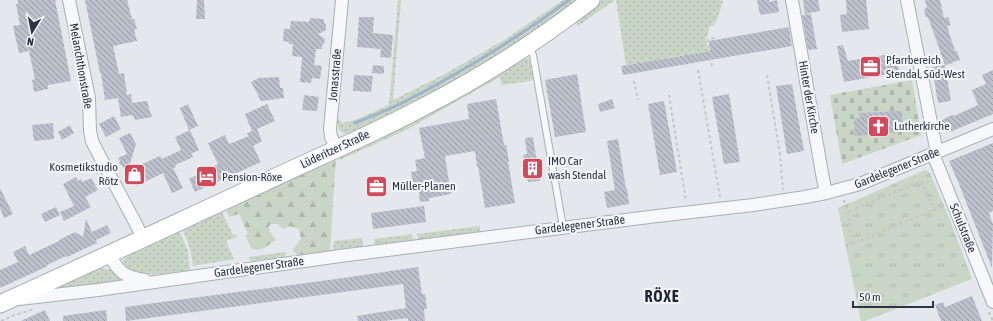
<svg xmlns="http://www.w3.org/2000/svg" width="993" height="321" viewBox="0 0 993 321" font-family="'Asap Condensed',sans-serif">
<style>
.grass{fill:url(#grass-dots)}
.forest{fill:url(#forest-firs)}
.cemetery{fill:url(#cemetery-stones)}
.park{fill:url(#park-tufts)}
.lines{fill:none;stroke-linecap:round;stroke-linejoin:round}
.stream{stroke:#9fb4cc;stroke-width:3}
.building{fill:url(#building-back-hatch)}
.service-casing{stroke:#a9aeb7;stroke-width:8}
.minor-casing{stroke:#a9aeb7;stroke-width:14}
.secondary-casing{stroke:#a9aeb7;stroke-width:19}
.path{stroke:#c2c5cb;stroke-width:2;stroke-dasharray:3 3;stroke-linecap:butt}
.service{stroke:#f7f8fa;stroke-width:6}
.minor{stroke:#f7f8fa;stroke-width:12}
.secondary{stroke:#fff;stroke-width:17}
.labels{text-anchor:middle;dominant-baseline:central;stroke-width:4;stroke-linejoin:round;paint-order:stroke}
.poi-label{font-size:12px;fill:#2b3445;stroke:#f4f6f9;text-anchor:start}
.street-label{font-size:12px;fill:#2b3445;stroke:#f4f6f9}
.district-label{font-size:16px;font-weight:bold;letter-spacing:1px;fill:#1d2536;stroke:#f4f6f9}
</style>
<defs>
<pattern id="grass-dots" width="8" height="8" patternUnits="userSpaceOnUse"><rect width="8" height="8" fill="#c9d6c5"/><path d="M2 2h.1M6 6h.1" fill="none" stroke="#adb8ab" stroke-width="1.8" stroke-linecap="round"/></pattern>
<pattern id="forest-firs" width="22" height="20" patternUnits="userSpaceOnUse"><rect width="22" height="20" fill="#c9d6c5"/><path d="M5 1l3.5 6h-7zM16 11l3.5 6h-7z" fill="#adb8ab"/></pattern>
<pattern id="cemetery-stones" width="16" height="16" patternUnits="userSpaceOnUse"><rect width="16" height="16" fill="#c9d6c5"/><path d="M2 7V4a2 2 0 0 1 4 0v3zM10 15v-3a2 2 0 0 1 4 0v3z" fill="#adb8ab"/></pattern>
<pattern id="park-tufts" width="24" height="20" patternUnits="userSpaceOnUse"><rect width="24" height="20" fill="#c9d6c5"/><path d="M3 7l-1-3M5 7V3M7 7l1-3M15 17l-1-3M17 17v-4M19 17l1-3" fill="none" stroke="#adb8ab"/></pattern>
<pattern id="building-back-hatch" width="6" height="6" patternUnits="userSpaceOnUse"><rect width="6" height="6" fill="#bbc0ca"/><path d="M-1 5l2 2M0 0l6 6M5-1l2 2" fill="none" stroke="#989da6"/></pattern>
</defs>
<rect width="100%" height="100%" fill="#e4e7ec"/>
<!-- grass -->
<path class="grass" d="M398 0H401L393 100 443 75 504 40 563 0H578C517 44 454 83 386 117 377 121 357 134 347 134 341 134 337 127 336 121L340 120 342 123 355 120 389 105Z
M602 0H615L578 26 574 20Z
M616 0H720L723 1 717 20 713 26H710L706 41 709 51 626 65Z
M522 56 529 59 533 75V79L530 81 502 85 500 77 406 130 340 160V155Z
M221 210 233 235 236 234 237 237 226 241 234 259 193 266C191 253 189 241 182 230Z
M480 226V231L479 232 418 240 417 234Z
M179 231 188 250 190 270C167 273 145 279 124 267 122 262 122 260 126 256Z
M412 234 413 240 375 245 374 239Z
M362 238 363 246 333 250 334 241Z
M286 252 285 257 252 261 249 257Z
M97 268 109 269 123 277 124 281 63 290 62 288V284Z"/>
<!-- forest -->
<path class="forest" d="M336 156 330 251 297 255 293 250 294 248 301 239 299 229 290 226 283 229 278 224H271L269 226 270 232 276 240C266 246 264 251 252 249L245 235 248 234 239 214 229 217 225 209Z"/>
<!-- cemetery -->
<path class="cemetery" d="M912 80 921 135 842 164 830 95Z"/>
<!-- park -->
<path class="park" d="M925 170 930 173 948 215 972 279 865 321H861L838 208Z"/>
<g class="lines">
<!-- stream -->
<path class="stream" d="M355 123C370 117 385 111 400 104 459 74 516 39 569 0"/>
</g>
<!-- building -->
<path class="building" d="M18 0H55L71 81 48 85V89L34 92 32 80 35 79 29 51 19 53 13 26 20 25 16 4H18Z
M85 0H127L132 19H134L137 29 134 30 137 41 113 46 119 74 124 73 127 95 131 94 132 103 147 101 149 108 152 117 135 120 133 115 121 117 118 98 105 100 101 73H100Z
M197 0H204L205 19H196Z
M757 0H769V2L777 0 779 12 760 15Z
M803 0H818L820 11 805 14Z
M846 0H866L869 29 842 32 840 15 847 14Z
M925 0H940L944 18 948 17 951 25 947 26 955 51H957L960 60 953 62V63L945 65 951 101 938 103 932 67 945 65 928 17 926 18 924 9 927 8Z
M811 14 817 49 808 50 802 15Z
M359 17H374L373 33 393 35 391 58 380 57 381 49 357 47Z
M310 18 324 19V23L326 25V30L318 34 325 39 324 44 322 45V49H316L314 65 322 66 320 79 312 78 311 83 300 82 302 57 292 56 293 44H289V42L283 41 284 29H290L291 21 309 22Z
M789 27 792 46 623 75 621 66 710 51 709 41Z
M843 45 848 61 896 53 899 72 844 82 837 46Z
M373 65 384 66V74L372 73Z
M993 70V114L950 132 943 128 942 120 954 114V116L978 105 972 90 986 84 982 75Z
M577 74 586 132 555 137 545 80Z
M354 75 373 76 371 92 353 91Z
M261 77 262 78 279 77 280 88H283L284 98 261 101 251 82Z
M792 84 804 151 787 154 776 86Z
M729 94 740 162 724 164 712 97Z
M304 95 319 97 317 111 302 110Z
M496 99 504 145H506L509 161 508 162 515 203 485 208 478 166 477 167 475 151 445 156 451 194 429 198V201L420 202 418 184H413L411 172 417 171 415 160 425 158 419 128 469 119 467 104Z
M612 99 615 108 600 112 598 104Z
M664 101 677 172 660 175 648 104Z
M188 104 198 126 189 130 180 108Z
M267 104 275 121 257 129 262 141 253 146 261 162 195 192 189 179 218 164 208 143 225 135 229 144 249 136 247 133 252 131 245 114Z
M902 111 903 132 855 136 854 119 860 118 859 113Z
M114 116 121 129 106 137 99 124Z
M53 123 54 139 34 141 32 125Z
M70 125 74 133 62 140 58 132Z
M190 130 199 150 191 154 193 157 175 165 176 167 173 168 183 188 172 193 163 173 136 186 129 170 160 156 162 159 181 150 175 137Z
M130 133 136 144 130 164 123 168 122 165 119 164 120 161 118 158 127 154 119 138Z
M533 137 540 181 528 182 523 155 527 154 525 138Z
M618 139 626 189 627 188 629 204 607 208 604 192 615 190 607 141Z
M993 143V211L989 213 993 224 992 268 959 184 949 161Z
M76 177 78 181 81 179 82 182 91 178 98 190 85 197 91 207 64 221 60 212 74 206 63 184Z
M0 188 13 214 4 218 0 208Z
M424 206 426 222 373 229 371 213Z
M56 207 60 215 45 222 41 214Z
M86 219 92 232 107 225 111 233 96 240 97 243 67 257 66 256 47 265 48 266 0 288V270L18 262 13 252 25 246 29 255 59 241V240L75 232 83 237Z
M418 267 422 294H425L427 309H424L425 321H408V318L384 321H358L357 316 406 308 403 284 126 321 125 307 336 279Z
M972 296 982 321H941L935 305 943 302 945 307Z
M45 310 50 321H21Z
M106 310 107 321H63V316Z"/>
<g class="lines">
<defs>
<path id="service" d="M529 47 533 55 563 227"/>
<path id="minor" d="M69 0 89 98 90 131 92 141 97 151 136 224 143 239
M792 0 823 179 826 193
M907 0 935 143 938 152
M337 149 331 137 330 129 342 0
M933 154 993 302
M109 255C120 273 124 277 145 280
M19 299 98 290 340 256 657 216 753 205 805 197 826 193 860 184 993 129"/>
<path id="secondary" d="M0 304C89 264 176 223 265 182 318 157 373 134 425 106 484 76 539 40 591 0"/>
</defs>
<!-- service casing -->
<use href="#service" class="service-casing"/>
<!-- minor casing -->
<use href="#minor" class="minor-casing"/>
<!-- secondary casing -->
<use href="#secondary" class="secondary-casing"/>
<!-- path -->
<path class="path" d="M712 66 708 40 716 37
M698 70 720 197
M767 75 780 154 783 190
M634 81 638 100
M669 95 686 201
M844 200 848 212 852 244 934 210 921 181 848 212
M934 210 944 207
M989 312 993 321
M1 321 15 315 34 309"/>
<!-- service -->
<use href="#service" class="service"/>
<!-- minor -->
<use href="#minor" class="minor"/>
<!-- secondary -->
<use href="#secondary" class="secondary"/>
</g>
<!-- icons -->
<defs>
<symbol id="office-square" viewBox="-11 -11 22 22"><rect x="-9" y="-9" width="18" height="18" rx="4" fill="#d1495b" stroke="#f4f6f9"/><path d="M-6-3h4V-5.5h4V-3h4V5H-6ZM-1-4.5V-3h2v-1.5ZM-6 0V1H6V0Z" fill="#fff"/></symbol>
<symbol id="church-square" viewBox="-11 -11 22 22"><rect x="-9" y="-9" width="18" height="18" rx="4" fill="#d1495b" stroke="#f4f6f9"/><path d="M-1.2-6h2.4v3.5h3.3v2.4h-3.3V6h-2.4V-.1h-3.3v-2.4h3.3Z" fill="#fff"/></symbol>
<symbol id="building-square" viewBox="-11 -11 22 22"><rect x="-9" y="-9" width="18" height="18" rx="4" fill="#d1495b" stroke="#f4f6f9"/><path d="M-4-6H4V6H1V3H-1V6H-4ZM-2.5-4.3h1.7v1.8h-1.7ZM.8-4.3h1.7v1.8H.8ZM-2.5-1h1.7V.8h-1.7ZM.8-1h1.7V.8H.8Z" fill="#fff"/></symbol>
<symbol id="shop-square" viewBox="-11 -11 22 22"><rect x="-9" y="-9" width="18" height="18" rx="4" fill="#d1495b" stroke="#f4f6f9"/><path d="M-5-2.5h2.3a2.7 3.5 0 0 1 5.4 0H5L5.5 6h-11ZM-1.5-2.5h3a1.5 2.3 0 0 0-3 0Z" fill="#fff"/></symbol>
<symbol id="hotel-square" viewBox="-11 -11 22 22"><rect x="-9" y="-9" width="18" height="18" rx="4" fill="#d1495b" stroke="#f4f6f9"/><path d="M-6-4.5h1.5V1H6V5H4.5V3h-9V5H-6ZM-4 0a1.8 1.8 0 1 1 3.6 0ZM.5 0V-2.5h3Q6-2.5 6 0Z" fill="#fff"/></symbol>
</defs>
<g fill-rule="evenodd">
<use href="#office-square" x="858" y="54" width="25" height="25"/>
<use href="#church-square" x="866" y="114" width="25" height="25"/>
<use href="#building-square" x="520" y="156" width="25" height="25"/>
<use href="#shop-square" x="122" y="162" width="25" height="25"/>
<use href="#hotel-square" x="194" y="164" width="25" height="25"/>
<use href="#office-square" x="364" y="174" width="25" height="25"/>
</g>
<g class="labels">
<!-- poi labels -->
<g class="poi-label">
<text x="886" y="60">Pfarrbereich<tspan x="886" dy="14">Stendal, Süd-West</tspan></text>
<text x="894" y="126">Lutherkirche</text>
<text x="548" y="161">IMO Car<tspan x="548" dy="14">wash Stendal</tspan></text>
<text x="118" y="167" text-anchor="end">Kosmetikstudio<tspan x="118" dy="14">Rötz</tspan></text>
<text x="222" y="177">Pension-Röxe</text>
<text x="392" y="186">Müller-Planen</text>
</g>
<!-- street labels -->
<g class="street-label">
<text transform="translate(81 66) rotate(80)">Melanchthonstraße</text>
<text transform="translate(335 75) rotate(-85)">Jonasstraße</text>
<text transform="translate(809 97) rotate(80)">Hinter der Kirche</text>
<text transform="translate(335 149) rotate(-25)">Lüderitzer Straße</text>
<text transform="translate(897 168) rotate(-22)">Gardelegener Straße</text>
<text transform="translate(580 225) rotate(-7)">Gardelegener Straße</text>
<text transform="translate(963 228) rotate(68)">Schulstraße</text>
<text transform="translate(259 267) rotate(-8)">Gardelegener Straße</text>
</g>
<!-- district labels -->
<g class="district-label">
<text x="662" y="296">RÖXE</text>
</g>
</g>
<!-- north arrow -->
<g transform="translate(32 32) rotate(190)" stroke="#f4f6f9" stroke-width="3" paint-order="stroke">
<path d="M0-3L7 15L0 10L-7 15Z" fill="#2b3445"/>
<text y="-6" font-size="11" font-weight="bold" text-anchor="middle" fill="#2b3445">N</text>
</g>
<!-- scale -->
<path d="M853 301v6h80v-6" fill="none" stroke="#2b3445" stroke-width="2"/>
<text x="859" y="301" font-size="12" fill="#2b3445" stroke="#f4f6f9" stroke-width="3" paint-order="stroke">50 m</text>
</svg>
